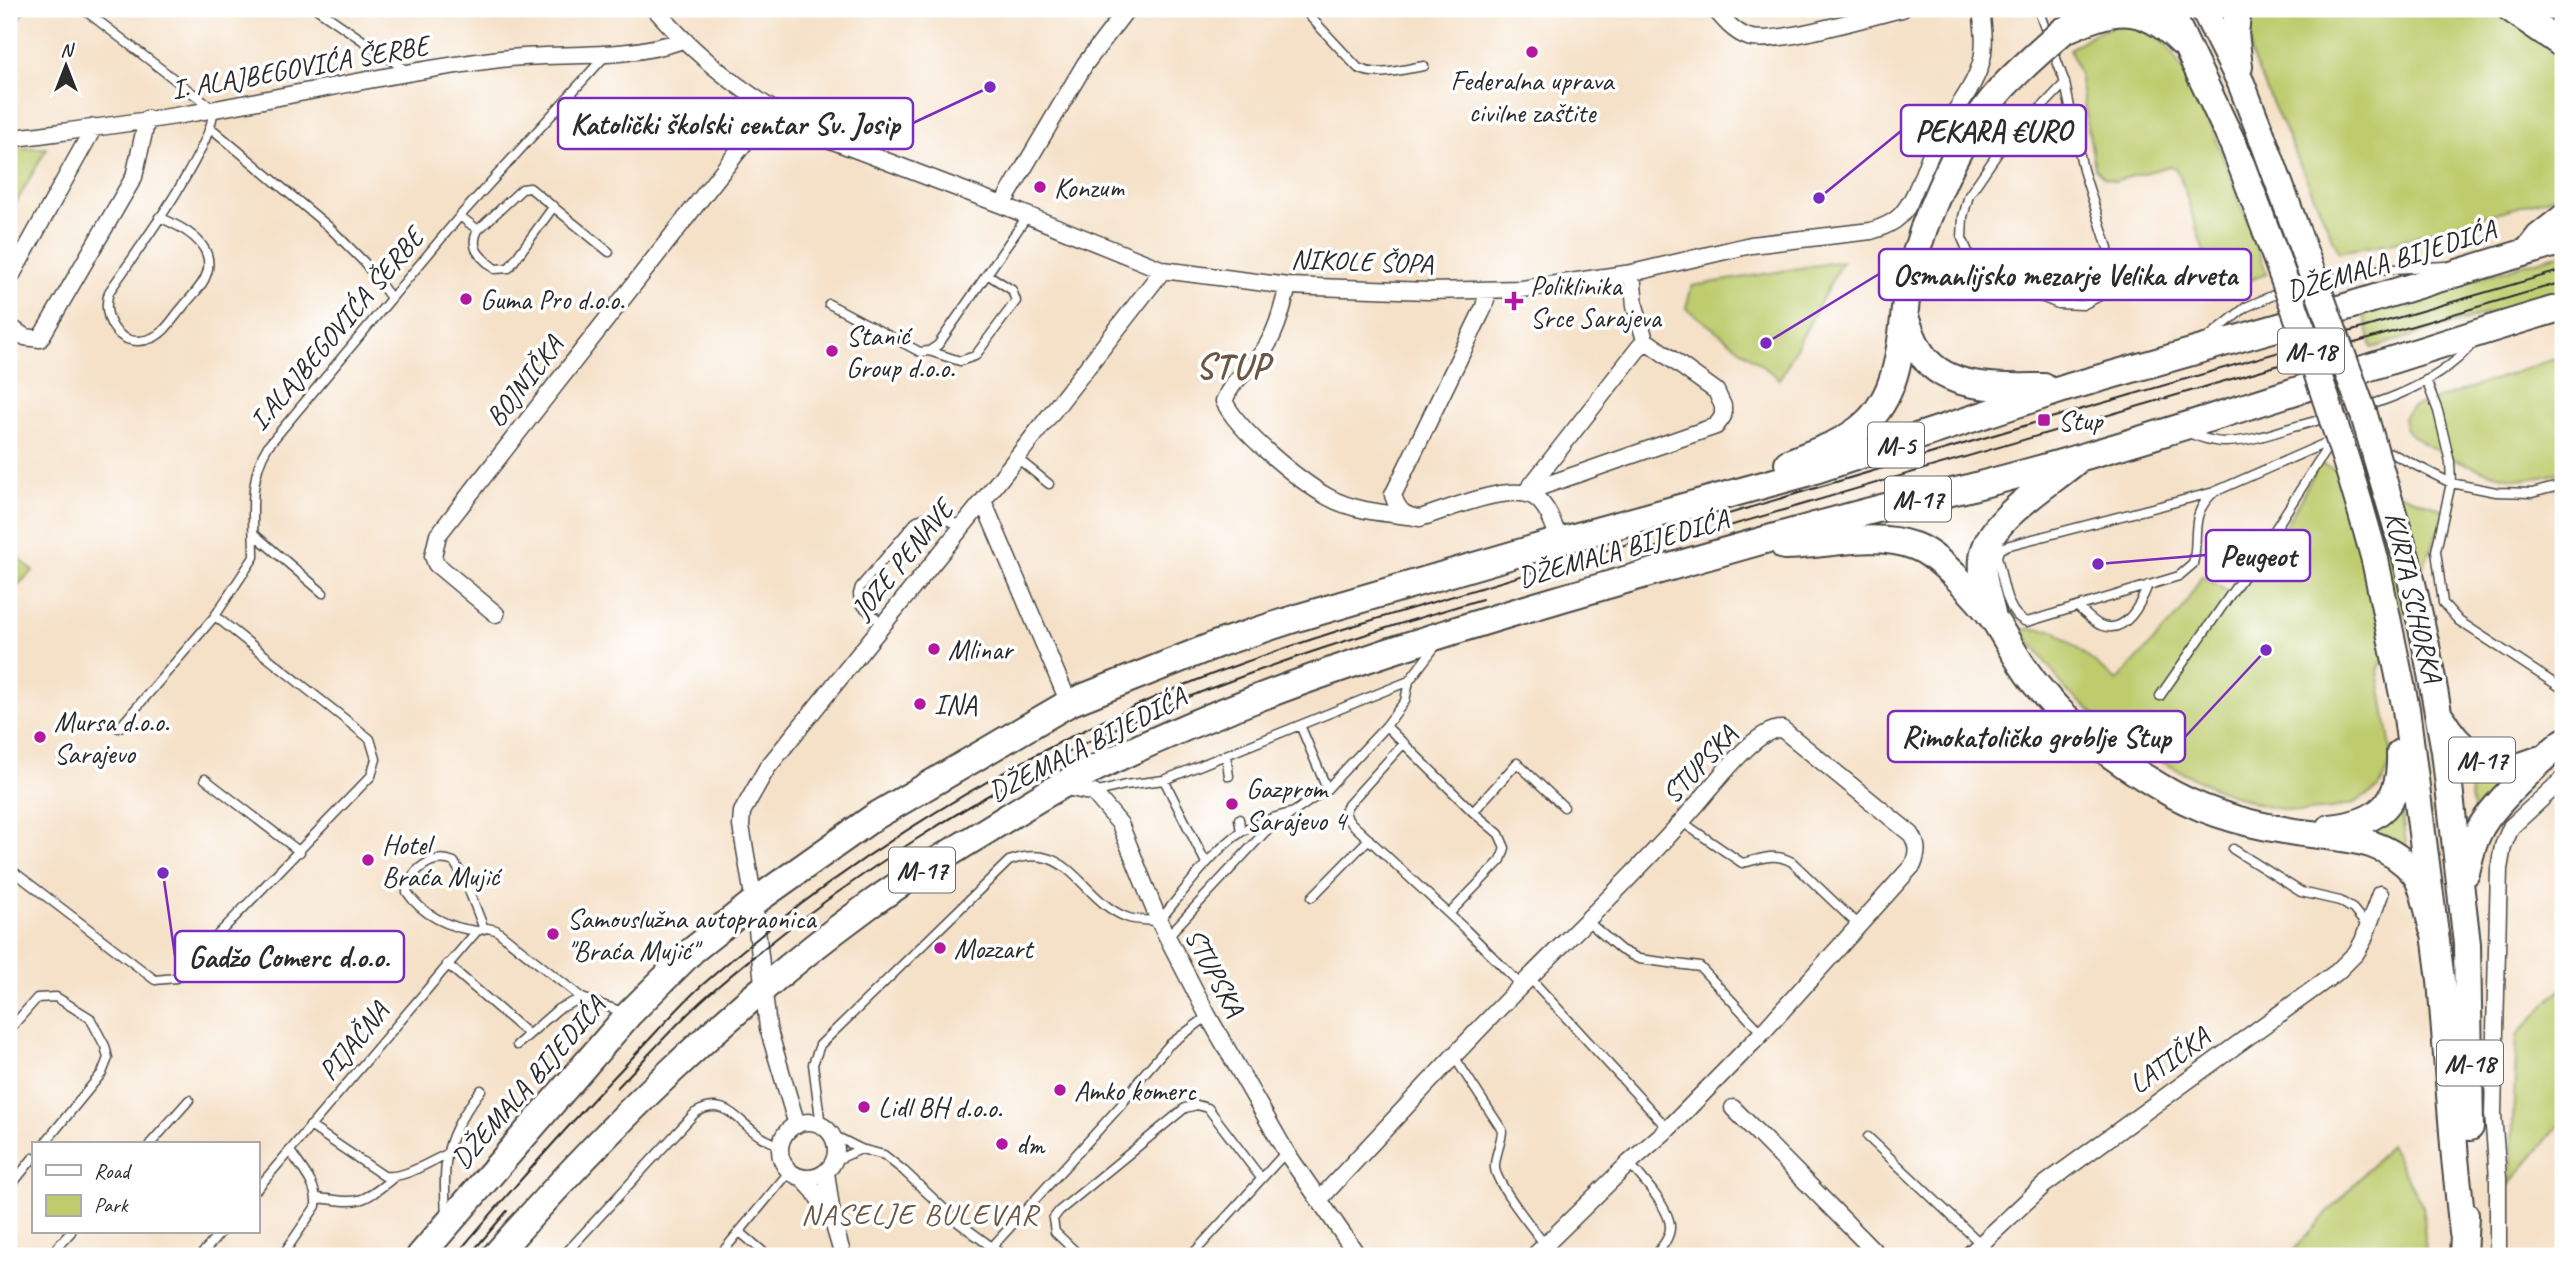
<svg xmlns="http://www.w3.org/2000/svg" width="2572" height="1265" viewBox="0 0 2572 1265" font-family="Caveat,sans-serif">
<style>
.green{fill:#becc6e;stroke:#747c4c;stroke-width:2}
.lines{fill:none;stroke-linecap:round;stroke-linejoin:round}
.service-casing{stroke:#494643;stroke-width:11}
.minor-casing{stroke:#494643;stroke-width:19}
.primary-casing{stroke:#494643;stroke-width:30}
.service{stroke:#fff;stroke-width:8}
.minor{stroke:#fff;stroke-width:16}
.primary{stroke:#fff;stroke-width:26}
.tram{stroke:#2b2b2b;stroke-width:2}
.primary-bridge-casing{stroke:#494643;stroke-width:30;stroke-linecap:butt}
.primary-bridge{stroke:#fff;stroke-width:26}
.poi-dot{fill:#b5179e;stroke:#fff;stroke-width:2.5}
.labels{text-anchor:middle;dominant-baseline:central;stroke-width:7;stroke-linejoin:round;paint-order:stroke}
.shield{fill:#fff;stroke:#6b6b6b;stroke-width:2}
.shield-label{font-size:26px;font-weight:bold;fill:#2b2b2b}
.street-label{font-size:28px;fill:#2b2b2b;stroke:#fff}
.poi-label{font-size:28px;fill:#2b2b2b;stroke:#fff;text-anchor:start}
.neighbourhood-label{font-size:30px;letter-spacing:2px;fill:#6b5743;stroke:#fff}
.district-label{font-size:35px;font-weight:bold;letter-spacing:2px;fill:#6b5743;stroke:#fff}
.leader{fill:none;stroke:#7b2cbf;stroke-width:2.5}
.callout-dot{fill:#7b2cbf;stroke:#fff;stroke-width:2.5}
.callout{fill:#fff;stroke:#7b2cbf;stroke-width:2.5}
.callout-label{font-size:30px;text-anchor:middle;font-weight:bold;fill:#2b2b2b}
</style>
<rect width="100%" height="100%" fill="#fff"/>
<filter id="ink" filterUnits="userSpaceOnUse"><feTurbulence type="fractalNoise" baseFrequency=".0143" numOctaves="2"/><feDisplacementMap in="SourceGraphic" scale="14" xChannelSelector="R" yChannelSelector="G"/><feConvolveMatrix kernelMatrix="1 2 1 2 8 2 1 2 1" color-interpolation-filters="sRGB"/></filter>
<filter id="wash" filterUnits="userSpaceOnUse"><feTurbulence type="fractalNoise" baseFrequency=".00686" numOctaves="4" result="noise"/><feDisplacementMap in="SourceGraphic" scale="28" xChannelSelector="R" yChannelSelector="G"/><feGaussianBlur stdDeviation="1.57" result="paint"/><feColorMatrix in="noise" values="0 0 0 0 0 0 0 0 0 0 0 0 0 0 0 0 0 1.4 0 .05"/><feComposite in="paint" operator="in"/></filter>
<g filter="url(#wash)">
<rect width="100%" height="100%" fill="#f5e1c8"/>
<!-- green -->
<path class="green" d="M9 9H25L9 36Z
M2253 9H2491L2537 35 2563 59V194L2391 243 2339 252 2251 55 2250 23Z
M2117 25 2135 26 2166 44 2195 89 2210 122 2267 274 2230 286 2213 281 2180 176 2175 168 2170 166 2115 181 2104 177 2095 168 2079 74 2070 49 2093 34Z
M9 148H47L9 215Z
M2563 253V291L2372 348 2363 312Z
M1842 261 1780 379 1686 308 1692 286Z
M2563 356V471C2547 477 2532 480 2515 478 2492 476 2419 448 2406 429 2404 426 2404 422 2403 418L2411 408Z
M2319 463 2447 511 2378 671 2393 761 2379 788 2354 803 2332 809 2299 812 2264 806 2214 788 2135 748 2067 691 2021 629 2054 630 2117 681 2180 613 2202 576 2233 595C2272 552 2294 514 2319 463Z
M9 549 33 571 9 593Z
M2466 763 2515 778 2474 814Z
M2401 808 2409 865 2360 834C2379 829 2391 826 2401 808Z
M2563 986V1121L2510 1184 2517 1035Z
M2390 1145 2423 1207 2426 1256H2288Z"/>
</g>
<g filter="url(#ink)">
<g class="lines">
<defs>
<path id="service" d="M83 9 213 109C216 145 133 257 109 292 100 320 121 351 152 338 165 333 173 318 182 308 190 297 203 287 207 273 216 243 180 226 159 217
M317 9 407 71
M1303 9 1358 68C1378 78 1403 69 1424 66
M2038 9 2065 83 2083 170 2108 248 2109 272 2102 295 2083 305 2058 304 2029 292 1979 262 1968 252 1962 238 1963 217 1969 195 2011 134 2043 106 2065 83
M211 128 329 227 364 262 391 298
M460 216 478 230 522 189 530 188 609 252
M478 230C468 249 482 258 495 269L509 268 554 206
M2319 280 2376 270 2445 266
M829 304 920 352 929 351 938 345 1028 215
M2206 339 2246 307 2283 291
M929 351 960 361 975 356 1016 301 1012 290 987 274
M2426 380 2438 411 2450 462 2451 483 2436 551 2443 603 2459 621 2563 689
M2188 433C2200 437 2211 442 2224 442 2248 442 2271 434 2293 427 2353 411 2430 394 2472 344
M2380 450 2391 453 2451 483 2496 492 2532 493 2563 485
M1017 458 1049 484
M2214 492 2006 546 1999 550 1997 557C2003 577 2005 615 2027 622L2179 576 2193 564C2200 534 2188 516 2214 492L2328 442 2367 447
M254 534 323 593
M2077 607C2084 612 2092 621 2100 625 2126 636 2141 603 2148 585
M883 624 859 603 858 594 860 587 917 520 933 515 963 526
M2160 696 2267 542 2325 451 2328 442
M1300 725 1327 789
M1386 726 1473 812 1517 763 1564 807
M119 728 215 616 254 557C254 520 247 479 268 446L460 216 606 55
M1404 743 1348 805 1345 811 1348 820 1466 930 1522 986
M1226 755 1229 776
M205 779 300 852
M1164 780 1206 863
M1094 793 1125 785 1164 780 1409 681 1437 644
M1239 819 1241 832
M1682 822 1742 863C1760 860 1773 851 1792 862L1858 925
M2233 849 2301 892 2340 901 2353 909 2367 926
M9 868 155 980 176 978 371 776 376 759 370 739 215 616
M1312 897 1369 839
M1449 914 1501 860 1505 848 1499 834 1473 812
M1586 920 1621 950 1639 959 1700 967 1762 1033
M477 931C450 928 422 915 407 892 410 870 432 853 454 862L465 880 484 929
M1167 937 1265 832 1327 789 1386 726 1405 701 1409 681
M447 964 528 1034
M1530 978 1668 1129
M9 1030 37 998 56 997 90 1018 105 1046 108 1058 102 1073 44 1144
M517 1045 558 1009 582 998
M1453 1055 1502 1130C1502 1143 1494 1156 1495 1168 1496 1184 1534 1230 1545 1245
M310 1126 384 1176C404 1179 427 1163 445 1155
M821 1126 813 1064 820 1045 1009 861C1070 839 1080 899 1126 917 1136 921 1148 920 1159 921 1185 891 1216 843 1252 826 1265 819 1280 816 1294 812
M831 1134 861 1149 884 1155 904 1171 959 1223 1004 1256
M1868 1137 1981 1244
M150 1144 189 1100
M834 1161 861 1149
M1629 1163C1641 1177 1670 1208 1670 1227 1670 1238 1661 1248 1655 1256
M9 1188 33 1158
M257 1189 477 931 487 928 496 930 582 998 626 1013
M317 1198C359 1203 360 1205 393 1178
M446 1217C443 1157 444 1139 481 1090
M740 1232 768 1256
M992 1247 1122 1104 1143 1075 1169 1045 1208 1016
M49 1256 71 1232
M200 1256 221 1232
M282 1256 316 1206C318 1185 301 1168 290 1151
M563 1256 695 1113C725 1095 737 1121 760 1136 766 1140 774 1143 781 1146
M719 1256 790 1171
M1080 1256 1055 1232 1053 1219 1059 1211 1185 1108 1197 1105 1208 1108 1261 1178
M1191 1256 1286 1152"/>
<path id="minor" d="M655 9C700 61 758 105 820 136L1002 205 1163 270 1288 286 1428 291 1522 289 1632 273 1751 245 1871 231C1881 228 1892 224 1900 216 1919 196 1925 163 1938 138 1952 114 1973 90 1981 63 1986 46 1983 26 1981 9
M1715 9C1724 20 1734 32 1748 37 1774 46 1870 16 1902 9
M9 139C68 131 128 124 187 114 291 96 395 72 500 59 562 52 623 61 683 40
M1002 205 1085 64 1127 9
M9 280 94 127
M1288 286C1282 310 1275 339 1258 358 1244 375 1233 379 1224 401 1238 431 1298 480 1328 497 1351 510 1381 513 1408 516
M1488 291 1484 307 1393 495C1398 511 1404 516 1420 518 1447 510 1513 481 1536 498 1549 508 1554 527 1560 541
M9 326 25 337 40 339 134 177 147 119
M1526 492 1716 426 1723 416V406L1716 391 1645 340 1635 306 1632 273
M1526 492 1645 340
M983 501 1069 703
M496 614 436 564 433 556 438 535 771 109
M1062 786 1094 793 1120 824 1159 921 1208 1016 1286 1152 1358 1256
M1733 1108 1879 1256
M780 1150a28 28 0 1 1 56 0a28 28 0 1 1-56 0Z
M797 1125 768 1028 754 902 741 826 742 812 767 768 983 501 1163 270
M826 1172 833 1222 843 1256
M801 1177 814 1191 828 1214
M1319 1200C1383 1131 1447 1062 1512 995 1574 932 1639 871 1697 804 1714 785 1756 727 1782 729L1911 834C1918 845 1918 852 1913 865L1762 1033 1668 1129 1629 1163 1534 1256
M1968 1256 2044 1185 2337 972 2356 953 2363 941 2380 894
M2498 1256V1178L2493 1114 2499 869 2503 846 2511 827 2563 779"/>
<path id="primary" d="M2169 9 2234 146
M2204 9 2241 83 2261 134
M2238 9 2235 33 2239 67
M2511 9 2563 45
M2063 31C2111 9 2140 0 2181 42
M2529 250 2539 237 2563 218
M1905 317C1910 330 1914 344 1923 356 1950 392 2005 387 2044 387
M1788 463C1814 452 1843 444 1864 425 1903 391 1901 331 1908 285 1911 266 1918 247 1924 228
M1784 546C1827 546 1872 531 1914 546 1938 554 1980 600 1995 621 2009 643 2021 667 2038 687 2072 729 2114 760 2160 787 2198 810 2246 824 2289 831 2335 839 2383 834 2415 874 2425 888 2428 913 2433 929
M2375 560 2406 709 2441 980 2455 1158 2463 1233
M1992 613C1988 596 1981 578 1983 559 1986 521 2047 486 2075 462
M2426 646 2445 751 2467 944 2470 1127
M2441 718C2456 744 2485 773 2517 767 2526 765 2536 760 2544 758
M2330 828C2379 823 2402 803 2400 753
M2466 873C2469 859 2472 844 2479 831 2491 806 2541 760 2563 742
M420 1256 629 1014 693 950 754 902 874 817 1069 703 1220 643 1300 617 1560 541 1803 474 2069 387 2293 323 2563 241
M495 1256C610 1125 727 1009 868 906 902 881 940 859 976 837 1006 819 1035 799 1066 783 1224 702 1386 650 1556 600 1668 568 1780 534 1893 505 1919 499 1946 494 1972 487 2172 436 2366 365 2563 307
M2463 1256 2465 1215"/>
</defs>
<!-- service casing -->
<use href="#service" class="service-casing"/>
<!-- minor casing -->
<use href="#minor" class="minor-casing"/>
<!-- primary casing -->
<use href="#primary" class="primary-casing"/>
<!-- service -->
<use href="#service" class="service"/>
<!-- minor -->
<use href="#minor" class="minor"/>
<!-- primary -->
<use href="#primary" class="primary"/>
<!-- tram -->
<path class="tram" d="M1654 548 2563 282
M617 1088C647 1057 676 1023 709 994 832 886 994 782 1143 716 1253 668 1368 633 1482 599
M455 1256C512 1189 570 1123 631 1059 654 1035 676 1009 701 986 829 872 979 777 1135 706 1206 674 1281 649 1356 625L2044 420 2563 270
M469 1256 507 1211"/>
<defs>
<path id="primary-bridge" d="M2261 134 2364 415 2407 561 2426 646
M2234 146C2286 282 2337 419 2375 560
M1924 228C1943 179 1966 127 2003 87 2022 67 2043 49 2063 31"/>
</defs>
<!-- primary-bridge casing -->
<use href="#primary-bridge" class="primary-bridge-casing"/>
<!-- primary-bridge -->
<use href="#primary-bridge" class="primary-bridge"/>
</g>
</g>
<!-- markers -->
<g class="poi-dot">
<circle cx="1532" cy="52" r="7"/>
<circle cx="1040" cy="187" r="7"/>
<circle cx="466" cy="299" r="7"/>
<path d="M1510.5 290.5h7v7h7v7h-7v7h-7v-7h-7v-7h7z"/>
<circle cx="832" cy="351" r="7"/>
<rect x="2037" y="413" width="14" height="14" rx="3.5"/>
<circle cx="934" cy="649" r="7"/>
<circle cx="920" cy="704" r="7"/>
<circle cx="40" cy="737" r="7"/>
<circle cx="1232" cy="804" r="7"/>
<circle cx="368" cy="860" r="7"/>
<circle cx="553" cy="934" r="7"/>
<circle cx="940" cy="948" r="7"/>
<circle cx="1060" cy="1090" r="7"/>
<circle cx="864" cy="1107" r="7"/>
<circle cx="1002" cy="1144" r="7"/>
</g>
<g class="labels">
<!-- shield labels -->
<g class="shield">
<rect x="2278" y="328.5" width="66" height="45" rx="5"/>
<rect x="1868" y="422.5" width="56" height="45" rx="5"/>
<rect x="1885" y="476.5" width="66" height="45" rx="5"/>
<rect x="2449" y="737.5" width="66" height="45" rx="5"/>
<rect x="889" y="847.5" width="66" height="45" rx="5"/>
<rect x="2437" y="1040.5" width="66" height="45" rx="5"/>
</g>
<g class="shield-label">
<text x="2311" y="351">M-18</text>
<text x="1896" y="445">M-5</text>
<text x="1918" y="499">M-17</text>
<text x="2482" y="760">M-17</text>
<text x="922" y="870">M-17</text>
<text x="2470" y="1063">M-18</text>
</g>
<!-- street labels -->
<g class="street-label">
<text transform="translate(300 67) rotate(-10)">I. ALAJBEGOVIĆA ŠERBE</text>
<text transform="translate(2391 260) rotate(-17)">DŽEMALA BIJEDIĆA</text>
<text transform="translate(1362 261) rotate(2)">NIKOLE ŠOPA</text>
<text transform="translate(336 329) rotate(-50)">I.ALAJBEGOVIĆA ŠERBE</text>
<text transform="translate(524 381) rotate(-52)">BOJNIČKA</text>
<text transform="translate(1623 548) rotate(-16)">DŽEMALA BIJEDIĆA</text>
<text transform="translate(902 559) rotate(-51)">JOZE PENAVE</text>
<text transform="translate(2414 597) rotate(77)">KURTA SCHORKA</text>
<text transform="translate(1087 744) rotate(-27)">DŽEMALA BIJEDIĆA</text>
<text transform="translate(1699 764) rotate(-47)">STUPSKA</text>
<text transform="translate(1215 972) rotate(62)">STUPSKA</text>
<text transform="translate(353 1041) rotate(-50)">PIJAČNA</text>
<text transform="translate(2169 1060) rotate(-36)">LATIČKA</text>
<text transform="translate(528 1082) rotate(-49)">DŽEMALA BIJEDIĆA</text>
</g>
<!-- poi labels -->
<g class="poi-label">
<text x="1532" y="80" text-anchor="middle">Federalna uprava<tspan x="1532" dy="32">civilne zaštite</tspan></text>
<text x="1054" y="187">Konzum</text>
<text x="1530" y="285">Poliklinika<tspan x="1530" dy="32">Srce Sarajeva</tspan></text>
<text x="480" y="299">Guma Pro d.o.o.</text>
<text x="846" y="335">Stanić<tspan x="846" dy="32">Group d.o.o.</tspan></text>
<text x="2058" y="420">Stup</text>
<text x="948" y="649">Mlinar</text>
<text x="934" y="704">INA</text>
<text x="54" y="721">Mursa d.o.o.<tspan x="54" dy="32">Sarajevo</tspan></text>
<text x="1246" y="788">Gazprom<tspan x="1246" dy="32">Sarajevo 4</tspan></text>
<text x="382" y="844">Hotel<tspan x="382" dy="32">Braća Mujić</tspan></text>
<text x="567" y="918">Samouslužna autopraonica<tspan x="567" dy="32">"Braća Mujić"</tspan></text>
<text x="954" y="948">Mozzart</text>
<text x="1074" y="1090">Amko komerc</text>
<text x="878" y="1107">Lidl BH d.o.o.</text>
<text x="1016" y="1144">dm</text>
</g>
<!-- neighbourhood labels -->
<g class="neighbourhood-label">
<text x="920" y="1214">NASELJE BULEVAR</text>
</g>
<!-- district labels -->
<g class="district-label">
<text x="1233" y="366">STUP</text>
</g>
</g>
<!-- callouts -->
<path class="leader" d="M990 87L913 123M1819 198L1901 131M1766 343L1879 274M2098 564L2206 555M2266 650L2185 737M163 873L175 956"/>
<g class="callout-dot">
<circle cx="990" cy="87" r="7"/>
<circle cx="1819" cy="198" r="7"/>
<circle cx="1766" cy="343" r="7"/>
<circle cx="2098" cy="564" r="7"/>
<circle cx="2266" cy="650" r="7"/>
<circle cx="163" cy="873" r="7"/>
</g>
<g class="callout">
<rect x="558" y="98" width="355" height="51" rx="7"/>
<rect x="1901" y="105" width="185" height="51" rx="7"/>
<rect x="1879" y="249" width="372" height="51" rx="7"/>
<rect x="2206" y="530" width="104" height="51" rx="7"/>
<rect x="1888" y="711" width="297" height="51" rx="7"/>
<rect x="175" y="931" width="229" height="51" rx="7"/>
</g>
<g class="callout-label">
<text x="735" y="134">Katolički školski centar Sv. Josip</text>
<text x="1993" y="141">PEKARA €URO</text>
<text x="2065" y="285">Osmanlijsko mezarje Velika drveta</text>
<text x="2258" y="566">Peugeot</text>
<text x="2036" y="747">Rimokatoličko groblje Stup</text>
<text x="289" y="967">Gadžo Comerc d.o.o.</text>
</g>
<!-- margin -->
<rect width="2572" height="1265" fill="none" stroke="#fff" stroke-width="35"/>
<!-- legend -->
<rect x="32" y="1142" width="228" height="91" fill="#ffffff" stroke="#aaaaaa" stroke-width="2"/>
<rect x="46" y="1165" width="35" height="10" fill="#ffffff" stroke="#aaaaaa" stroke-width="2"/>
<text x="94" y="1178" font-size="21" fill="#2b2b2b">Road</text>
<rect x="46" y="1195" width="35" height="21" fill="#becc6e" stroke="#aaaaaa" stroke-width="2"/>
<text x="94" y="1212" font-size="21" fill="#2b2b2b">Park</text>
<!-- north arrow -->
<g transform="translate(66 66)" stroke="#ffffff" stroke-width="5" paint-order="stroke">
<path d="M0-5L12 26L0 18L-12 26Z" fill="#2b2b2b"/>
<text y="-10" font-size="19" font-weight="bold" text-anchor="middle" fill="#2b2b2b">N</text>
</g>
</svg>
